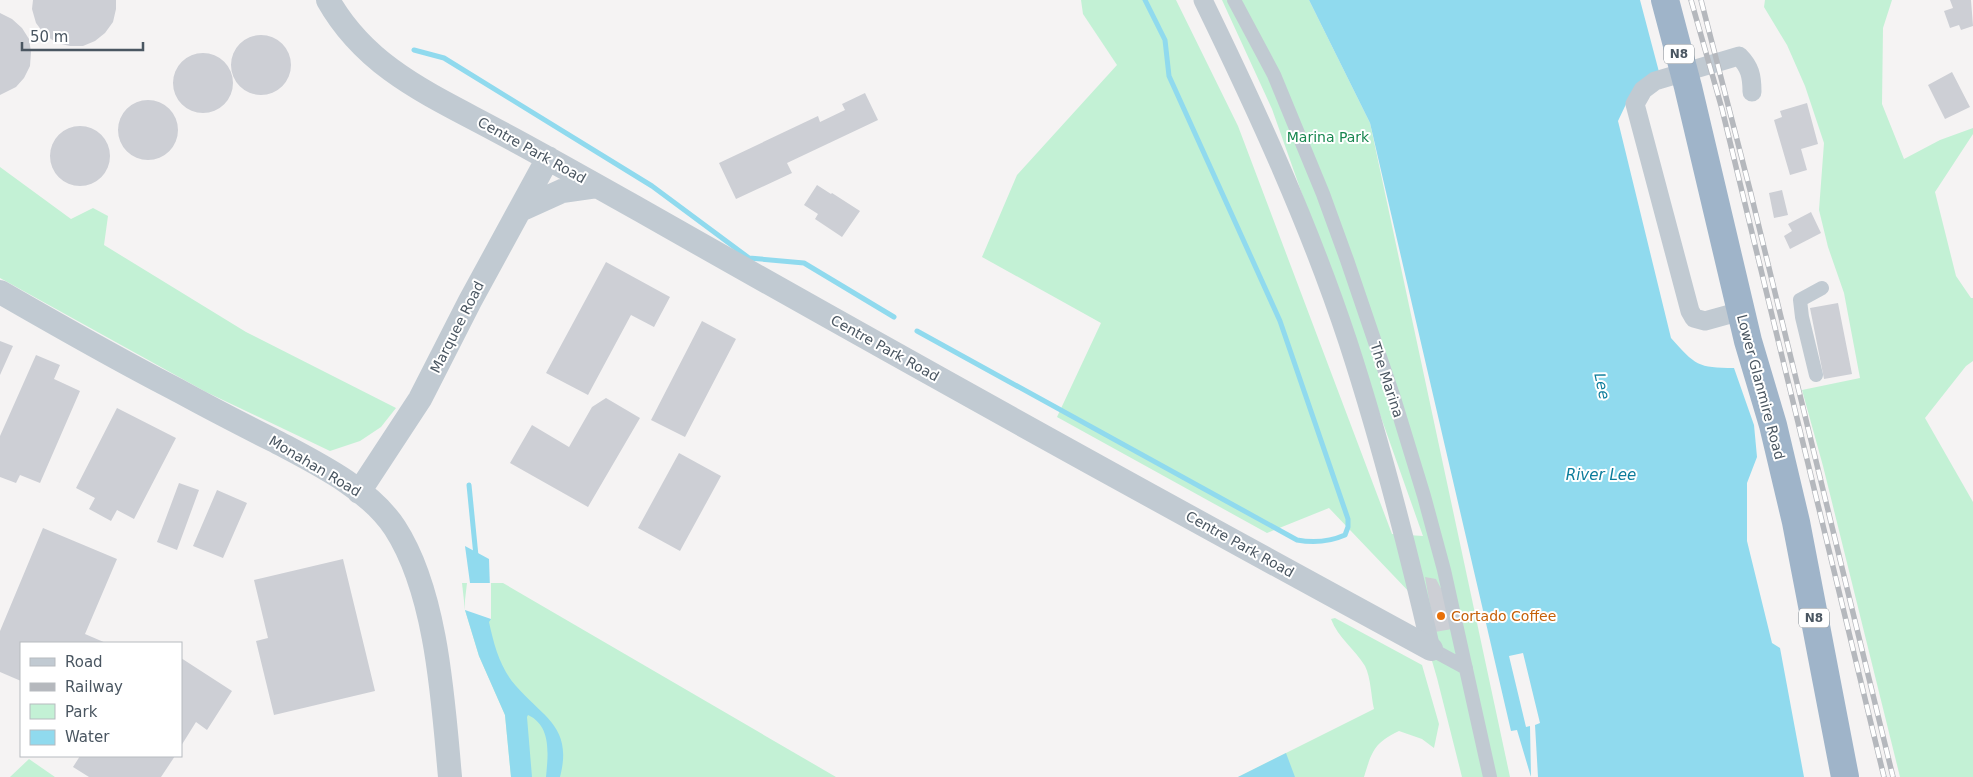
<svg xmlns="http://www.w3.org/2000/svg" width="1973" height="777" viewBox="0 0 1973 777" font-family="'DejaVu Sans',sans-serif">
<style>
.green{fill:#c3f1d5}
.water{fill:#90daee}
.pier{fill:#f5f3f3}
.lines{fill:none;stroke-linecap:round;stroke-linejoin:round}
.stream{stroke:#90daee;stroke-width:5}
.building{fill:#cdcfd5}
.pedestrian{stroke:#c1cad2;stroke-width:14}
.minor{stroke:#c1cad2;stroke-width:19}
.tertiary{stroke:#c1cad2;stroke-width:24}
.trunk{stroke:#9fb4c9;stroke-width:28}
.rail-casing{stroke:#b5b8bd;stroke-width:5.5}
.rail{stroke:#fff;stroke-width:4;stroke-dasharray:11;stroke-linecap:butt}
.food-dot{fill:#e8710a;stroke:#fff;stroke-width:2}
.labels{text-anchor:middle;dominant-baseline:central;stroke-width:4;stroke-linejoin:round;paint-order:stroke}
.shield{fill:#fff;stroke:#808990;stroke-width:1}
.shield-label{font-size:12px;font-weight:bold;fill:#4a5661}
.park-label{font-size:14px;fill:#17864f;stroke:#fff}
.street-label{font-size:14px;fill:#4a5661;stroke:#fff}
.food-label{font-size:14px;fill:#c56008;stroke:#fff;text-anchor:start}
.water-label{font-size:15px;font-style:italic;fill:#0c7c9b;stroke:#fff}
</style>
<rect width="100%" height="100%" fill="#f5f3f3"/>
<!-- green -->
<path class="green" d="M1081 0H1176L1238 126 1392 534 1423 536 1272 109 1222 0H1309L1370 123 1510 777H1462L1437 678 1413 596 1329 508 1267 533 1057 417 1101 323 982 257 1017 175 1117 65 1083 14Z
M1765 0H1892L1883 28 1882 104 1904 159 1940 140 1973 128V134L1935 192 1956 276 1971 298H1973V361L1966 366 1925 418 1973 502V777H1900L1823 466 1802 390 1860 378 1844 293 1828 247 1819 210 1824 143 1805 86 1787 45 1764 7Z
M0 167 71 219 93 208 108 216 104 245 246 332 396 408 381 427 360 441 330 451 206 392 0 278Z
M462 583H503L836 777H511L505 715 479 656 465 610Z
M1335 618 1422 665 1439 724 1434 748 1422 739 1399 731C1374 743 1372 751 1364 777H1238L1374 709C1371 696 1371 678 1365 666 1355 649 1338 638 1331 619Z
M29 759 55 777H10Z"/>
<!-- water -->
<path class="water" d="M1309 0H1640L1663 87 1627 102 1618 121 1671 338C1695 365 1698 368 1734 368L1754 425 1757 457 1747 483V541L1772 643 1780 648 1804 777H1531L1517 730 1511 731 1370 123Z
M465 546 489 559 491 619 489 622C494 645 500 668 516 686 544 718 573 727 560 777H546C548 755 552 726 528 715L527 717 532 777H511L505 715 479 656 465 610 470 583Z
M1286 753 1295 777H1238Z"/>
<!-- pier -->
<path class="pier" d="M467 583H491V619L465 610V600Z
M1523 653 1540 723 1535 725 1538 777H1529L1531 776 1530 726 1526 727 1509 656Z"/>
<g class="lines">
<!-- stream -->
<path class="stream" d="M414 50 444 58 652 186 749 258 804 263 894 317
M917 331 1297 540C1313 543 1329 542 1345 535L1348 527V519L1280 321 1169 76 1165 40 1145 0
M469 485 476 556"/>
</g>
<!-- building -->
<path class="building" d="M33 0H116V9L113 22 105 33 95 41 83 46H70L57 43 45 35 36 23 32 9Z
M1950 0H1971L1973 26 1961 30 1959 25 1950 28 1944 11 1953 8Z
M0 13 12 19 22 28 29 39 31 52 30 66 24 78 16 87 0 95Z
M231 65a30 30 0 1 1 60 0a30 30 0 1 1-60 0Z
M173 83a30 30 0 1 1 60 0a30 30 0 1 1-60 0Z
M1952 72 1970 107 1945 119 1928 85Z
M865 93 878 120 787 163 792 173 736 199 719 163 818 116 820 122 845 110 842 104Z
M118 130a30 30 0 1 1 60 0a30 30 0 1 1-60 0Z
M1807 103 1818 144 1801 149 1807 170 1790 175 1774 120 1782 117 1780 111Z
M50 156a30 30 0 1 1 60 0a30 30 0 1 1-60 0Z
M817 185 831 194 832 193 860 211 842 237 815 219 818 214 804 205Z
M1782 190 1788 215 1774 218 1769 193Z
M1811 212 1821 233 1790 249 1784 236 1792 231 1788 224Z
M606 262 670 297 654 327 631 315 588 395 546 373Z
M1838 303 1852 374 1824 379 1810 308Z
M702 321 736 339 685 437 651 420Z
M0 341 13 346 0 375Z
M36 355 60 365 54 379 80 391 40 483 20 475 16 483 0 477V436Z
M606 398 640 418 588 507 510 463 532 425 569 447 592 407Z
M117 408 176 438 134 519 117 510 111 521 89 509 95 498 76 488Z
M679 453 721 476 680 551 638 528Z
M179 483 199 490 177 550 157 542Z
M217 490 247 503 223 558 193 546Z
M43 528 117 559 85 634 106 643H21V681L0 672V631Z
M343 559 375 691 274 715 256 641 268 638 254 580Z
M1425 577 1436 579 1448 602 1452 629 1435 632Z
M181 658 232 691 207 730 196 722 181 746Z
M80 756H175L161 777H89L73 767Z"/>
<g class="lines">
<!-- pedestrian -->
<path class="pedestrian" d="M1234 0 1274 75 1323 194 1347 260 1394 398 1424 496 1444 570 1490 777
M1816 375 1802 317 1800 300 1822 288
M1431 649 1466 668"/>
<!-- minor -->
<path class="minor" d="M1203 0C1257 111 1309 224 1348 342 1381 443 1407 545 1431 649
M1741 311 1705 321 1694 318 1690 311 1635 104 1643 90 1655 81 1739 56C1750 67 1752 76 1752 92"/>
<!-- tertiary -->
<path class="tertiary" d="M328 0C368 71 436 97 505 135 550 159 595 185 640 210 902 359 1166 505 1431 649
M520 210 562 191 597 186
M0 292C59 326 118 360 179 391 210 408 241 424 273 440 314 462 369 488 395 528 437 593 443 700 450 777
M359 492 420 399 470 301 548 158"/>
<!-- trunk -->
<path class="trunk" d="M1665 0 1688 87 1748 341 1773 425 1796 522 1845 777"/>
<defs>
<path id="rail" d="M1691 0 1722 109 1884 777
M1701 0 1750 190 1893 777"/>
</defs>
<!-- rail casing -->
<use href="#rail" class="rail-casing"/>
<!-- rail -->
<use href="#rail" class="rail"/>
</g>
<!-- markers -->
<circle class="food-dot" cx="1441" cy="616" r="5"/>
<g class="labels">
<!-- shield labels -->
<g class="shield">
<rect x="1664" y="44.5" width="30" height="19" rx="4"/>
<rect x="1799" y="608.5" width="30" height="19" rx="4"/>
</g>
<g class="shield-label">
<text x="1679" y="54">N8</text>
<text x="1814" y="618">N8</text>
</g>
<!-- park labels -->
<g class="park-label">
<text x="1328" y="137">Marina Park</text>
</g>
<!-- street labels -->
<g class="street-label">
<text transform="translate(532 150) rotate(29)">Centre Park Road</text>
<text transform="translate(457 327) rotate(-63)">Marquee Road</text>
<text transform="translate(885 348) rotate(29)">Centre Park Road</text>
<text transform="translate(1387 380) rotate(72)">The Marina</text>
<text transform="translate(1761 387) rotate(75)">Lower Glanmire Road</text>
<text transform="translate(315 466) rotate(31)">Monahan Road</text>
<text transform="translate(1240 544) rotate(29)">Centre Park Road</text>
</g>
<!-- food labels -->
<g class="food-label">
<text x="1451" y="616">Cortado Coffee</text>
</g>
<!-- water labels -->
<g class="water-label">
<text transform="translate(1602 386) rotate(78)">Lee</text>
<text x="1601" y="475">River Lee</text>
</g>
</g>
<!-- legend -->
<rect x="20" y="642" width="162" height="115" fill="#ffffff" stroke="#b7bbc0"/>
<rect x="30" y="658" width="25" height="8" fill="#c1cad2" stroke="#b7bbc0"/>
<text x="65" y="667" font-size="15" fill="#4a5661">Road</text>
<rect x="30" y="683" width="25" height="8" fill="#b5b8bd" stroke="#b7bbc0"/>
<text x="65" y="692" font-size="15" fill="#4a5661">Railway</text>
<rect x="30" y="704" width="25" height="15" fill="#c3f1d5" stroke="#b7bbc0"/>
<text x="65" y="717" font-size="15" fill="#4a5661">Park</text>
<rect x="30" y="730" width="25" height="15" fill="#90daee" stroke="#b7bbc0"/>
<text x="65" y="742" font-size="15" fill="#4a5661">Water</text>
<!-- scale -->
<path d="M22 42v8h121v-8" fill="none" stroke="#4a5661" stroke-width="2.5"/>
<text x="30" y="42" font-size="15" fill="#4a5661" stroke="#ffffff" stroke-width="4" paint-order="stroke">50 m</text>
</svg>
